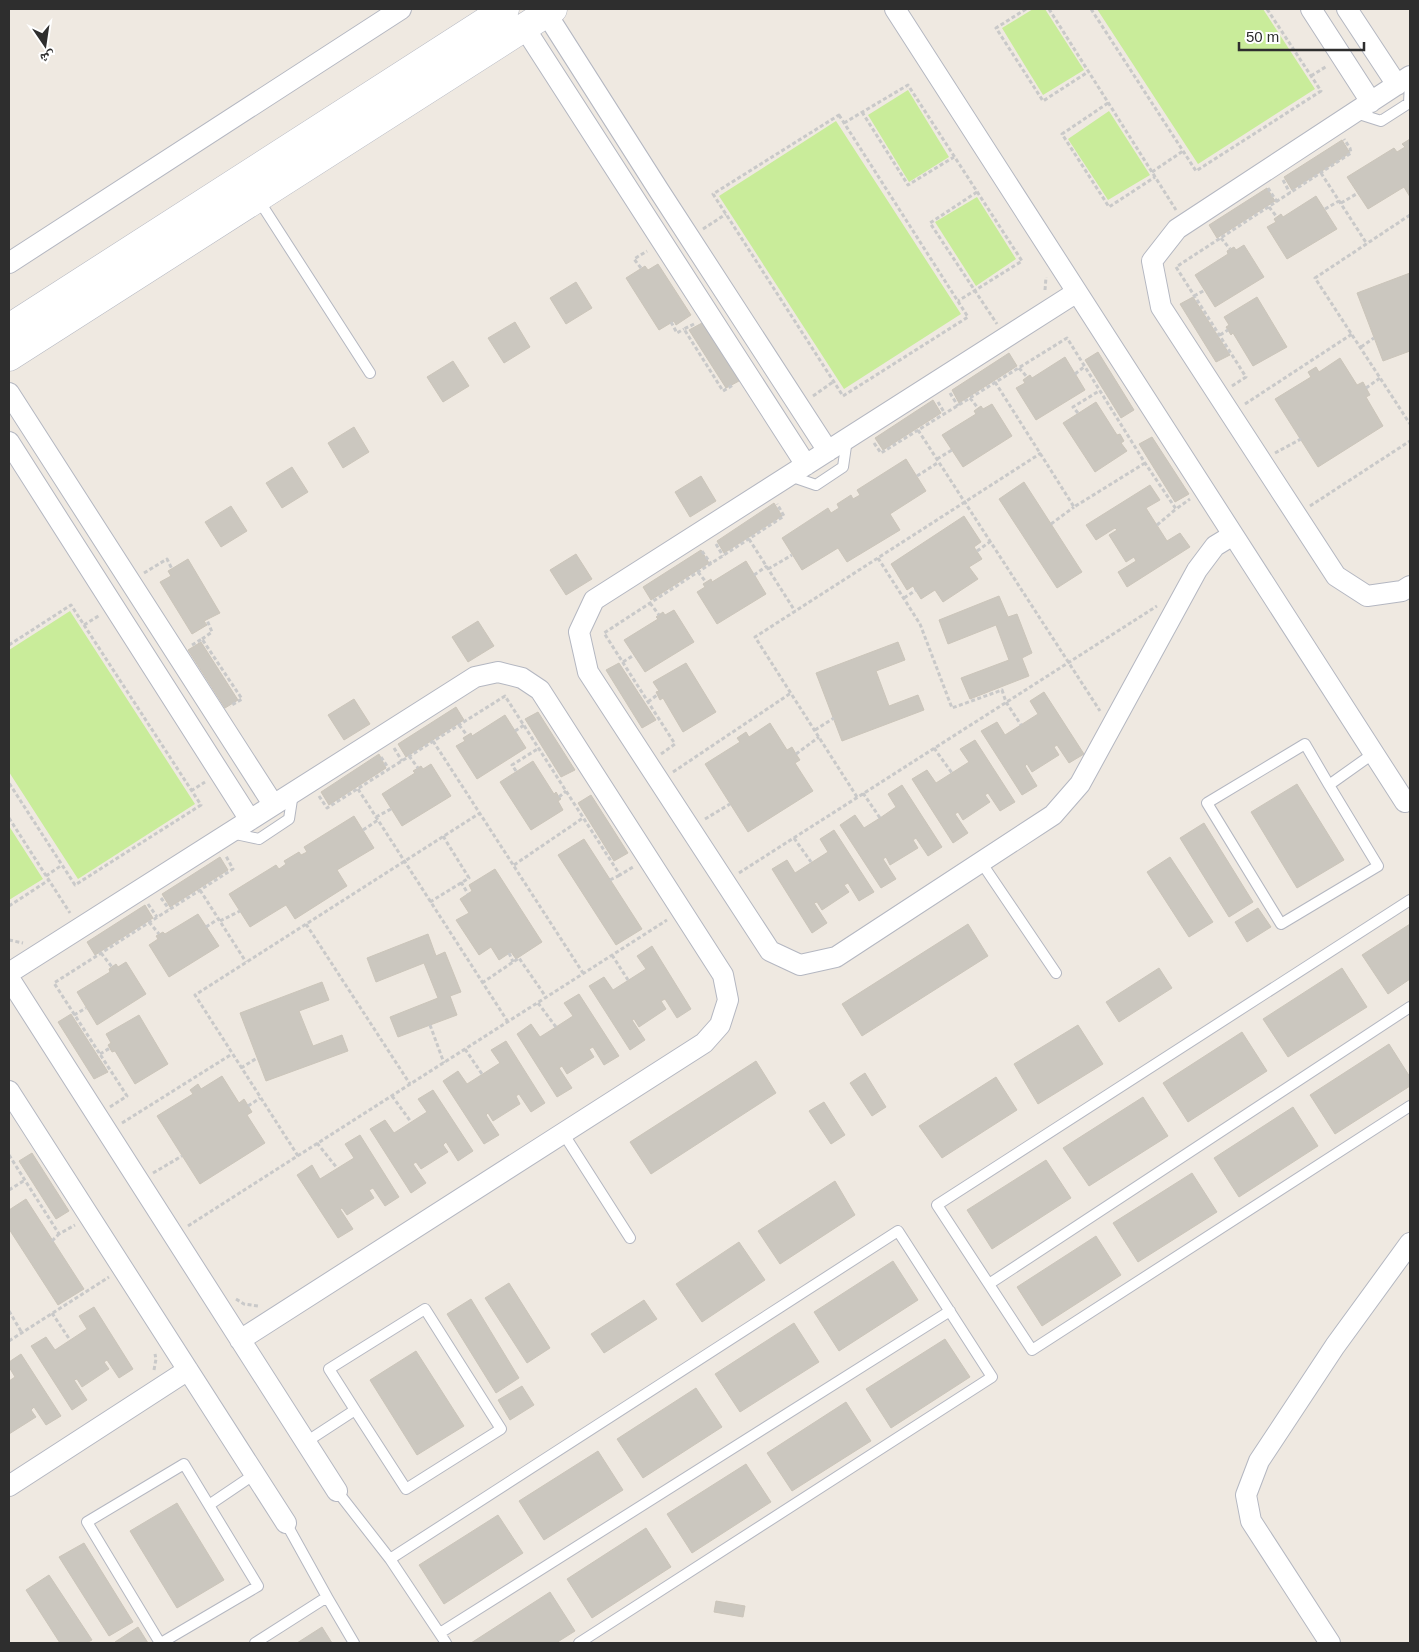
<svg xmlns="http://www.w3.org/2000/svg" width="1419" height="1652" viewBox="0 0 1419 1652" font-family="Helvetica,'Noto Naskh Arabic',sans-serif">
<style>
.pitch{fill:#c9ec9a}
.building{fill:#cbc7bf;stroke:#cbc5ba}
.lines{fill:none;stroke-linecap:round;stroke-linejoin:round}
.lane-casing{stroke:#b4b7c1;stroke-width:12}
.street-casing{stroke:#b4b7c1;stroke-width:22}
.secondary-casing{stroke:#b4b7c1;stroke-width:29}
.path{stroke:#c9c9c9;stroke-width:3;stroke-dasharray:4 2.5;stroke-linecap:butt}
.lane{stroke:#fff;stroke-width:10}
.street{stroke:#fff;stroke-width:20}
.secondary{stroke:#fff;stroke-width:28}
</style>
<rect width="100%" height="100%" fill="#efe9e1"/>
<!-- pitch -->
<path class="pitch" d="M1033 9H1045L1084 70 1043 95 1002 28Z
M1097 9H1263L1315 89 1198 164Z
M908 90 949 157 909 182 868 115Z
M1109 111 1150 175 1108 200 1068 139Z
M836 121 961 314 844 389 719 196Z
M977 197 1016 259 976 286 935 222Z
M70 611 195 804 78 879 9 772V650Z
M9 826 43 879 9 900Z"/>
<!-- building -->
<path class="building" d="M1410 139V197L1404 187 1368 209 1347 177 1394 148 1397 152 1405 147 1402 144Z
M1342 140 1350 153 1292 190 1284 177Z
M1267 188 1275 201 1217 238 1209 225Z
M1316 196 1337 229 1287 259 1267 227 1276 222 1274 219 1281 214 1283 217Z
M1244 245 1264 277 1215 307 1195 275 1228 254 1227 251 1234 247 1236 250Z
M658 264 691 315 676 325 674 321 659 330 626 278 645 266 648 270Z
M1410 273V351L1383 361 1357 293Z
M576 282 592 308 566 324 550 298Z
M1193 297 1230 355 1216 362 1180 304Z
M1257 297 1287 347 1253 366 1233 333 1231 335 1226 327 1229 325 1224 317Z
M515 322 530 347 504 363 488 338Z
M702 323 739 381 726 388 689 330Z
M1098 352 1134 410 1121 418 1085 360Z
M1009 353 1017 366 959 403 952 390Z
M1065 357 1085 390 1036 420 1016 388 1025 383 1023 380 1027 377 1030 375 1032 378Z
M1340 358 1357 385 1363 382 1370 395 1366 397 1383 426 1318 467 1275 399 1311 377 1308 372 1316 367 1319 372Z
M453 361 469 386 443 402 427 377Z
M933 400 941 413 883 450 875 438Z
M1096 402 1117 435 1120 434 1124 441 1121 443 1127 451 1095 472 1063 423Z
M992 404 1012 436 963 467 942 435 976 414 974 411 978 408 981 406 983 409Z
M354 427 369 452 343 468 328 443Z
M1152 437 1189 494 1175 502 1139 444Z
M906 459 926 491 890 514 900 530 847 562 838 548 802 570 782 538 828 508 831 513 839 508 837 504 851 495 853 499 860 495 857 490Z
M292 467 308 492 282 508 266 483Z
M701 476 716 501 690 517 675 492Z
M1024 482 1082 572 1057 588 999 499Z
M1150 485 1160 500 1146 508 1167 541 1180 533 1190 547 1127 587 1118 572 1136 561 1134 557 1126 562 1109 535 1117 530 1115 528 1096 540 1086 525Z
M774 503 782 516 724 553 717 541Z
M231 506 247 531 221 547 205 522Z
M964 516 981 542 974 547 982 559 969 567 978 579 943 602 935 590 921 599 913 586 907 590 891 564Z
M701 550 709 563 651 600 643 587Z
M576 554 592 579 566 595 550 570Z
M188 559 220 613 204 621 207 625 192 634 160 582 171 576 168 571Z
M746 561 766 594 717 624 697 592 705 587 703 584 711 579 712 582Z
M999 596 1008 617 1017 614 1032 653 1022 658 1029 676 970 699 961 678 1009 660 996 625 948 644 939 620Z
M674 610 694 642 645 672 624 640 658 619 656 617 663 612 665 615Z
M478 621 494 646 468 662 452 637Z
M201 642 238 700 225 708 188 650Z
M898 642 905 660 876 671 889 706 918 695 924 710 842 741 816 673Z
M619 663 656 720 642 728 606 670Z
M686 663 716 712 683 732 663 698 660 700 656 692 659 691 653 682Z
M1044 692 1084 754 1069 763 1057 745 1054 747 1059 755 1032 772 1027 764 1025 766 1037 786 1022 795 981 731 997 722 1005 735 1038 714 1030 701Z
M354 699 370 724 344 740 328 715Z
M456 707 464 720 406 757 398 744Z
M538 712 575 770 561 777 525 719Z
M505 715 526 748 477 779 456 746 465 741 463 738 471 733 472 736Z
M770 723 787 750 792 747 796 754 800 760 795 763 813 791 748 832 705 764 740 742 737 738 746 732 749 737Z
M975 740 1015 802 1000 811 988 793 985 795 990 802 963 820 958 812 955 814 968 833 953 843 912 779 927 770 936 783 969 762 960 749Z
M379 754 386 768 329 805 321 792Z
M533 761 554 794 556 792 559 797 561 799 558 801 563 810 531 830 500 782Z
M431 764 451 796 402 826 382 794 415 773 413 771 421 766 423 769Z
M1297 784 1344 860 1297 888 1251 812Z
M902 785 942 847 928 856 916 838 913 840 918 848 890 865 886 857 883 859 896 879 881 888 840 825 855 815 864 828 880 818 896 807 888 794Z
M591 795 628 853 614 861 578 803Z
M354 816 374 848 337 870 347 886 295 919 286 905 250 927 229 894 276 865 279 869 286 864 284 861 299 852 301 855 307 852 304 847Z
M1204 823 1253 902 1229 917 1180 838Z
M834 830 874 892 859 901 848 883 844 885 849 892 822 910 817 902 814 903 827 923 812 933 772 869 787 860 795 873 828 852 820 839Z
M584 839 642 929 616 945 558 855Z
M220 857 228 870 170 907 162 894Z
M1170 857 1213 922 1189 937 1147 872Z
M495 869 542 942 516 959 511 952 499 960 491 947 479 955 456 920 469 913 460 899 472 891 469 885Z
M145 905 153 918 95 955 87 942Z
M1258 908 1271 927 1247 942 1235 922Z
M198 914 219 946 169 977 149 945 158 939 156 936 163 932 165 934Z
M968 924 988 956 862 1036 842 1004Z
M1410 924V979L1388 994 1362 955Z
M428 934 436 956 445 952 461 992 450 996 457 1015 398 1037 390 1017 438 998 424 963 376 982 367 958Z
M652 946 691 1009 677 1018 665 999 661 1001 666 1009 639 1027 634 1019 632 1020 645 1040 630 1050 589 986 604 977 613 990 646 969 637 956Z
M126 962 146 994 97 1025 77 992 110 972 109 969 116 964 118 967Z
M1159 968 1172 988 1119 1022 1106 1002Z
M1342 968 1367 1007 1288 1057 1263 1019Z
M322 982 329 1000 299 1011 313 1046 342 1035 348 1051 266 1081 240 1013Z
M579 994 619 1056 604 1065 593 1047 589 1049 594 1057 567 1074 562 1066 559 1068 572 1088 557 1097 517 1034 531 1024 540 1037 556 1027 573 1016 564 1003Z
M71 1014 108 1072 94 1079 58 1022Z
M139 1015 168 1064 135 1084 115 1051 112 1052 108 1045 111 1043 106 1034Z
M1078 1025 1103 1064 1038 1104 1014 1064Z
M1242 1032 1267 1071 1188 1122 1163 1083Z
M506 1041 545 1103 531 1112 519 1094 516 1096 520 1104 493 1121 488 1113 486 1115 499 1135 484 1144 443 1081 458 1071 467 1084 500 1063 491 1050Z
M1389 1044 1410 1077V1086L1335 1134 1310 1095Z
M756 1061 776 1093 651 1174 630 1142Z
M865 1073 886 1107 872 1116 850 1083Z
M222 1076 239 1103 244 1099 252 1112 247 1115 265 1143 200 1184 157 1116 193 1094 190 1090 198 1084 201 1089Z
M996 1077 1017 1110 942 1158 919 1126Z
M433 1090 473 1151 458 1161 446 1142 443 1145 448 1152 421 1169 416 1162 413 1164 426 1183 411 1193 370 1129 385 1120 394 1133 427 1112 418 1099Z
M1143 1097 1168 1136 1089 1186 1063 1148Z
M824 1102 845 1135 831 1144 809 1111Z
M1293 1107 1318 1146 1239 1197 1214 1158Z
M360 1135 399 1197 385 1206 373 1188 369 1190 374 1198 347 1215 342 1208 340 1209 353 1229 338 1238 297 1175 312 1165 320 1179 354 1158 345 1144Z
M32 1153 69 1211 56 1219 19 1161Z
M1046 1160 1071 1198 992 1249 967 1210Z
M1192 1173 1217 1212 1138 1262 1113 1223Z
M835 1181 855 1215 780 1264 758 1231Z
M26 1199 84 1289 58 1305 9 1229V1210Z
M1096 1236 1121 1275 1042 1326 1017 1287Z
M739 1242 765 1280 702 1322 676 1284Z
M893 1261 918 1300 839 1351 814 1312Z
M509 1283 550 1348 527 1363 485 1298Z
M471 1299 519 1378 496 1393 447 1314Z
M644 1300 657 1319 604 1353 591 1334Z
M94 1307 133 1369 119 1378 107 1360 104 1362 109 1369 82 1387 77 1379 74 1380 87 1400 72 1410 31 1346 46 1337 55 1350 87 1329 79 1316Z
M794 1323 819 1362 740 1412 715 1374Z
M945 1339 970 1377 891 1428 866 1389Z
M416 1351 464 1426 417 1455 370 1380Z
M21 1354 61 1416 46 1425 34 1407 31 1410 36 1417 9 1434V1381L15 1377 9 1367V1362Z
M522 1386 534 1405 510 1420 498 1400Z
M696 1388 722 1427 643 1478 617 1439Z
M846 1402 871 1441 792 1491 767 1453Z
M598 1451 623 1490 544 1540 519 1501Z
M746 1464 771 1502 692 1553 667 1514Z
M177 1503 224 1580 177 1608 130 1531Z
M498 1515 523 1553 444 1604 419 1565Z
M646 1528 671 1567 592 1618 567 1579Z
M84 1543 133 1622 109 1636 59 1557Z
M49 1575 92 1640 86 1643H60L26 1590Z
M550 1592 575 1631 556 1643H471Z
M716 1601 745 1606 743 1617 714 1612Z
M138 1627 148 1643H116L115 1642Z
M322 1627 332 1643H297Z"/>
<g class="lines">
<defs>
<path id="lane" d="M1356 113 1381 121 1409 103 1410 82
M258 199 370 373
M790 476 816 485 843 467 847 439
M1329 785 1378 866 1281 924 1207 803 1305 744 1329 785 1374 753
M231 833 259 839 289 819 293 793
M981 862 1056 973
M1410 900 937 1205 1032 1350 1410 1106
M563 1133 630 1238
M989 1284 1410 1007
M306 1442 355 1410 329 1369 425 1309 501 1429 406 1489 355 1410
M337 1491 390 1559
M209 1505 255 1474
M286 1523 327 1597
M440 1633 950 1311
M160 1643 87 1522 184 1464 258 1586 161 1643
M255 1643 327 1597 354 1643
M446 1643 390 1559 898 1231 992 1377 579 1643"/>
<path id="street" d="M895 9 1405 802
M1311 9 1371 102
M1347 9 1397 85
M546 13 658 189 828 451
M524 27 806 465
M1410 76 1177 229 1152 261 1161 307 1336 576 1367 596 1402 591 1410 586
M9 263 401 9
M1077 292 594 600 579 632 588 672 770 951 800 965 836 957 1053 815 1080 784 1197 570 1215 546 1233 535
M9 393 273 804
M9 442 250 820
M9 973 475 677 498 672 522 678 540 690 723 975 728 1000 720 1025 704 1043 240 1340
M9 978 337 1491
M9 1091 286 1523
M9 1486 188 1370
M1330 1643 1251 1521 1246 1495 1259 1461 1335 1346 1410 1243"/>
<path id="secondary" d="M9 328 505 9
M9 357 553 9"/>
</defs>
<!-- lane casing -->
<use href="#lane" class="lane-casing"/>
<!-- street casing -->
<use href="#street" class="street-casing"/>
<!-- secondary casing -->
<use href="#secondary" class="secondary-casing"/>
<!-- path -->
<path class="path" d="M1026 9 996 28 1043 101 1088 72
M1049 9 1176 210
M1091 9 1196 171 1321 91 1267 9
M1311 76 1327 66
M1108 103 1062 134 1109 207 1155 177
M862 112 908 185 954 157
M839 115 968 317 843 396 713 194Z
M844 123 908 85 1022 261 958 301
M1152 172 1183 151
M1321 173 1367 244
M1283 180 1290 193
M1268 188 1277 202
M977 192 930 223 997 324
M1341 203 1358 193
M1269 207 1277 217
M1325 209 1339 201
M1410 215 1315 278 1410 424
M703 229 726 214
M1221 238 1230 249
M641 268 634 259 647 251
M1045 290 1046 277
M1194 296 1205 290
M671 322 677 333 684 329
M694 324 684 329 723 391 733 385
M1220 335 1228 330
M1361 347 1374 338
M1019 368 1027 377
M1075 374 1084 367
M995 382 1074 507 1145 463
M1232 386 1246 377 1176 267 1351 153 1350 148 1344 139
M1366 388 1380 378
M950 393 958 406
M813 396 833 382
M970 398 978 408
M938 402 945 414
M1245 404 1352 334
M1078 413 1073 407 1099 391
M918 430 1100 711
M874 443 881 453 1067 338 1145 463 1176 509 1190 499
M1275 453 1301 439
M937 459 952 450
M917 476 939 462
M1310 506 1410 441
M1051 524 1074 507
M1157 525 1176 509
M749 539 795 611
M716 544 723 556
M702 551 711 564
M977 551 991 541
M878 558 920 624 952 708 1002 690 1006 702 1021 725
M768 569 792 555
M698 572 706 582
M144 573 167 559 172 569
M754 575 767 566
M904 598 916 590
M650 603 659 615
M84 625 100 615
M202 639 212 632 207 620
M9 645 71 605 201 805 75 885 9 783
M192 645 202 639 242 699 230 706
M623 662 634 655
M648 702 657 695
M459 725 467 735
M815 730 834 718
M515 731 524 725
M433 741 583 973
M394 748 402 761
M934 748 952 773
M661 754 675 744 604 633 784 516 777 504
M796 754 819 737
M409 756 418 768
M381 757 389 769
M516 771 512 765 539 748
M673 772 791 693
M358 789 508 1022
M191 791 205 782
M863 793 880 818
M319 796 327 808 505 696 620 875 633 867
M559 797 566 791
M857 797 755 637 1041 453
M376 817 391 809
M9 818 70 913
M705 819 730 804
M363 830 378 820
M794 838 811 862
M514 865 583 818
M739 873 1157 606
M46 876 62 865
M610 880 620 875
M461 882 468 894
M200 890 246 962
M161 898 169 909
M430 902 469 878 443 836
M148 904 157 917
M9 906 49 880
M220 921 240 911
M149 922 159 934
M306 924 410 1084
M206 927 218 919
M9 940 23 943
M101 953 112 967
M509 953 513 962
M612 955 628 980
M482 983 519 958 546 997
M538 1003 556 1027
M74 1015 86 1008
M430 1025 444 1063
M465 1049 482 1074
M100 1054 110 1048
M241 1068 257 1058
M392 1096 411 1122
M248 1106 260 1098
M110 1107 127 1096 54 983 233 869 226 856
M122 1123 232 1054
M317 1143 337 1168
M9 1155 59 1234 75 1225
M298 1156 195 995 480 813
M153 1173 182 1156
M9 1190 25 1180
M188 1226 667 920
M52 1241 59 1234
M236 1299 244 1304 258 1306
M9 1311 22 1333
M52 1313 70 1340
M9 1341 109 1277
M154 1370 156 1359 155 1354"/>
<!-- lane -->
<use href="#lane" class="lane"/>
<!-- street -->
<use href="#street" class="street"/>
<!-- secondary -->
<use href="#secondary" class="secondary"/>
</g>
<!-- border -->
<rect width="1419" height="1652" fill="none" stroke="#2e2e2e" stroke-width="20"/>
<!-- north arrow -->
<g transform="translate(45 45) rotate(167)" stroke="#ffffff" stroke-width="4" paint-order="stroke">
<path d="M0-4L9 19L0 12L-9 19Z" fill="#2e2e2e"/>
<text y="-8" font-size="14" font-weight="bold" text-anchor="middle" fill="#2e2e2e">ش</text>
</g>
<!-- scale -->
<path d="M1239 42v8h125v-8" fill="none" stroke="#2e2e2e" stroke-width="2.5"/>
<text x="1246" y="42" font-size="15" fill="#2e2e2e" stroke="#ffffff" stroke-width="4" paint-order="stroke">50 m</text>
</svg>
